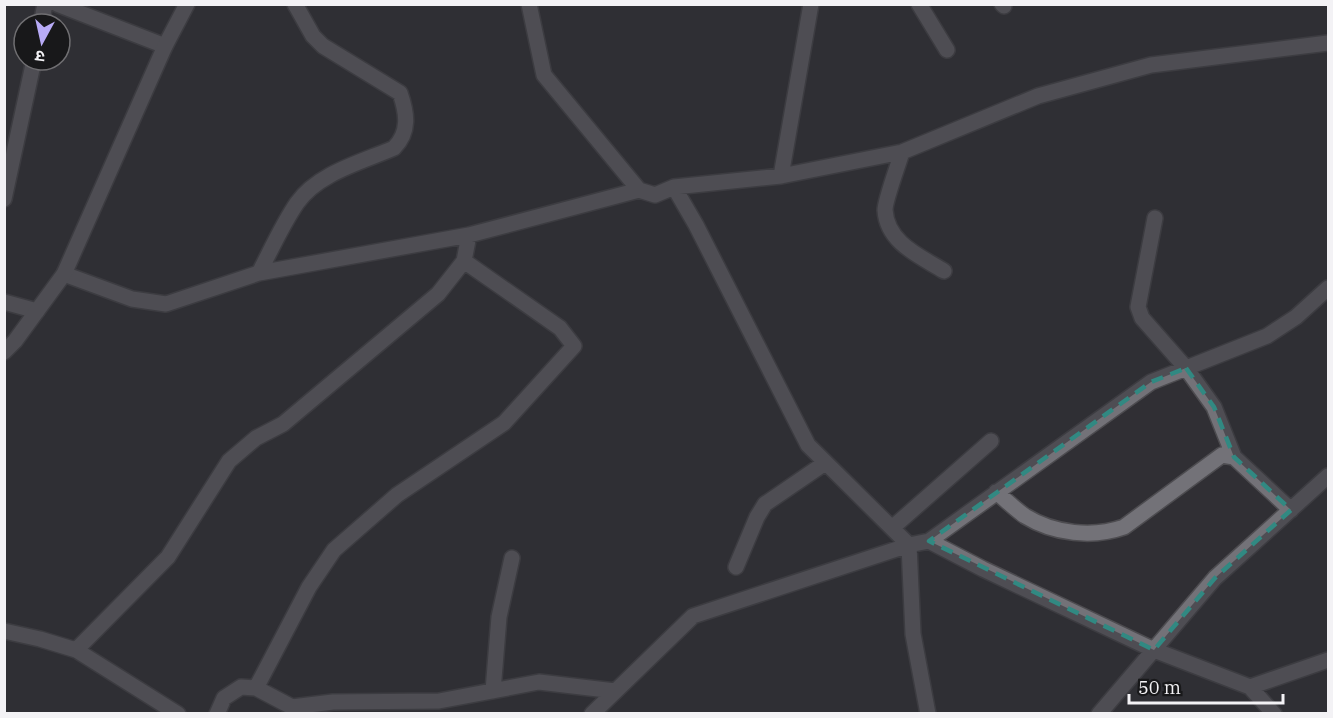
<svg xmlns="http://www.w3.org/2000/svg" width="1333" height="718" viewBox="0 0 1333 718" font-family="'IBM Plex Serif','Noto Sans Devanagari',serif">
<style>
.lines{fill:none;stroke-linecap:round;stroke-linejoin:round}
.street-casing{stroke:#4d4c50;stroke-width:18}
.secondary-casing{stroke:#4d4c50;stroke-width:18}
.street{stroke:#737278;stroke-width:15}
.secondary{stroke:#737278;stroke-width:15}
.marked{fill:none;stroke:#318982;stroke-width:4.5;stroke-dasharray:12 8;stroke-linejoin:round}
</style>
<rect width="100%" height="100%" fill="#302f34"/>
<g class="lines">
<defs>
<path id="street" d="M57 4 165 46
M529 4 544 75 639 190
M919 4 947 50
M1002 4 1004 6
M41 24 45 4
M902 152C899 163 885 200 885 210 887 243 920 256 944 271
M781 176 811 4
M674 187 696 225 808 445 909 545 913 634 928 714
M4 199 34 60
M1155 218 1138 307 1142 318 1186 368 1214 407 1234 457
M259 273C271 250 282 225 297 203 318 173 362 162 394 148 410 132 407 113 400 93L323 46 313 36 295 4
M64 274 132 299 166 304 259 273 469 235 639 190 655 195 674 187 781 176 902 152 1038 96 1151 65 1328 43
M4 302 37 311
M996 492C1006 500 1015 509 1025 516 1054 534 1093 538 1124 527L1222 455 1234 457 1291 510
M892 528 991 441
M929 541 1151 382 1267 336 1296 317 1328 288
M736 567 757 517 765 504 825 463
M4 631 40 639 76 650 178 714
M76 650 168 557 229 461 256 438 283 424 438 294 464 261 469 235
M1250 687 1328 660
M256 688 309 587 334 550 397 495 504 423 574 346 560 328 464 261
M493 691 499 617 512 558
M217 714 224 698 241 687 256 688 292 707 333 702 439 701 539 682 615 691
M592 714 693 616 909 545 929 541 983 569 1154 650 1250 687 1274 714
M1099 714 1215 578 1328 476"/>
<path id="secondary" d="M4 352 15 341 64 274 165 46 187 4"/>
</defs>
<!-- street casing -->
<use href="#street" class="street-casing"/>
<!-- secondary casing -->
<use href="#secondary" class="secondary-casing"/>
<!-- street -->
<use href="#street" class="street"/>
<!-- secondary -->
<use href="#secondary" class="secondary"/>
</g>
<!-- marked area -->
<path d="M0 0H1333V718H0ZM1186 368 1214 407 1234 457 1291 510 1215 578 1154 650 929 541 1151 382Z" fill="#302f34" fill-opacity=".55" fill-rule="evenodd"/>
<path class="marked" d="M1186 368 1214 407 1234 457 1291 510 1215 578 1154 650 929 541 1151 382Z"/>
<!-- border -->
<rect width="1333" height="718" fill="none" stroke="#f3f2f5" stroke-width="12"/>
<!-- north arrow -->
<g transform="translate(42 42) rotate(188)"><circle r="28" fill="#18181a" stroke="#706f72" stroke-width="1.5"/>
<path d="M0-4.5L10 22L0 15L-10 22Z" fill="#b8abf7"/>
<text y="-9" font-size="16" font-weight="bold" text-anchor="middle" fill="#f3f2f5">उ</text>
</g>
<!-- scale -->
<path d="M1129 694v9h154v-9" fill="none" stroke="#f3f2f5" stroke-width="3"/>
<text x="1138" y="694" font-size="18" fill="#f3f2f5" stroke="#18181a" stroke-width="4.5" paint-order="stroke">50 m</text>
</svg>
